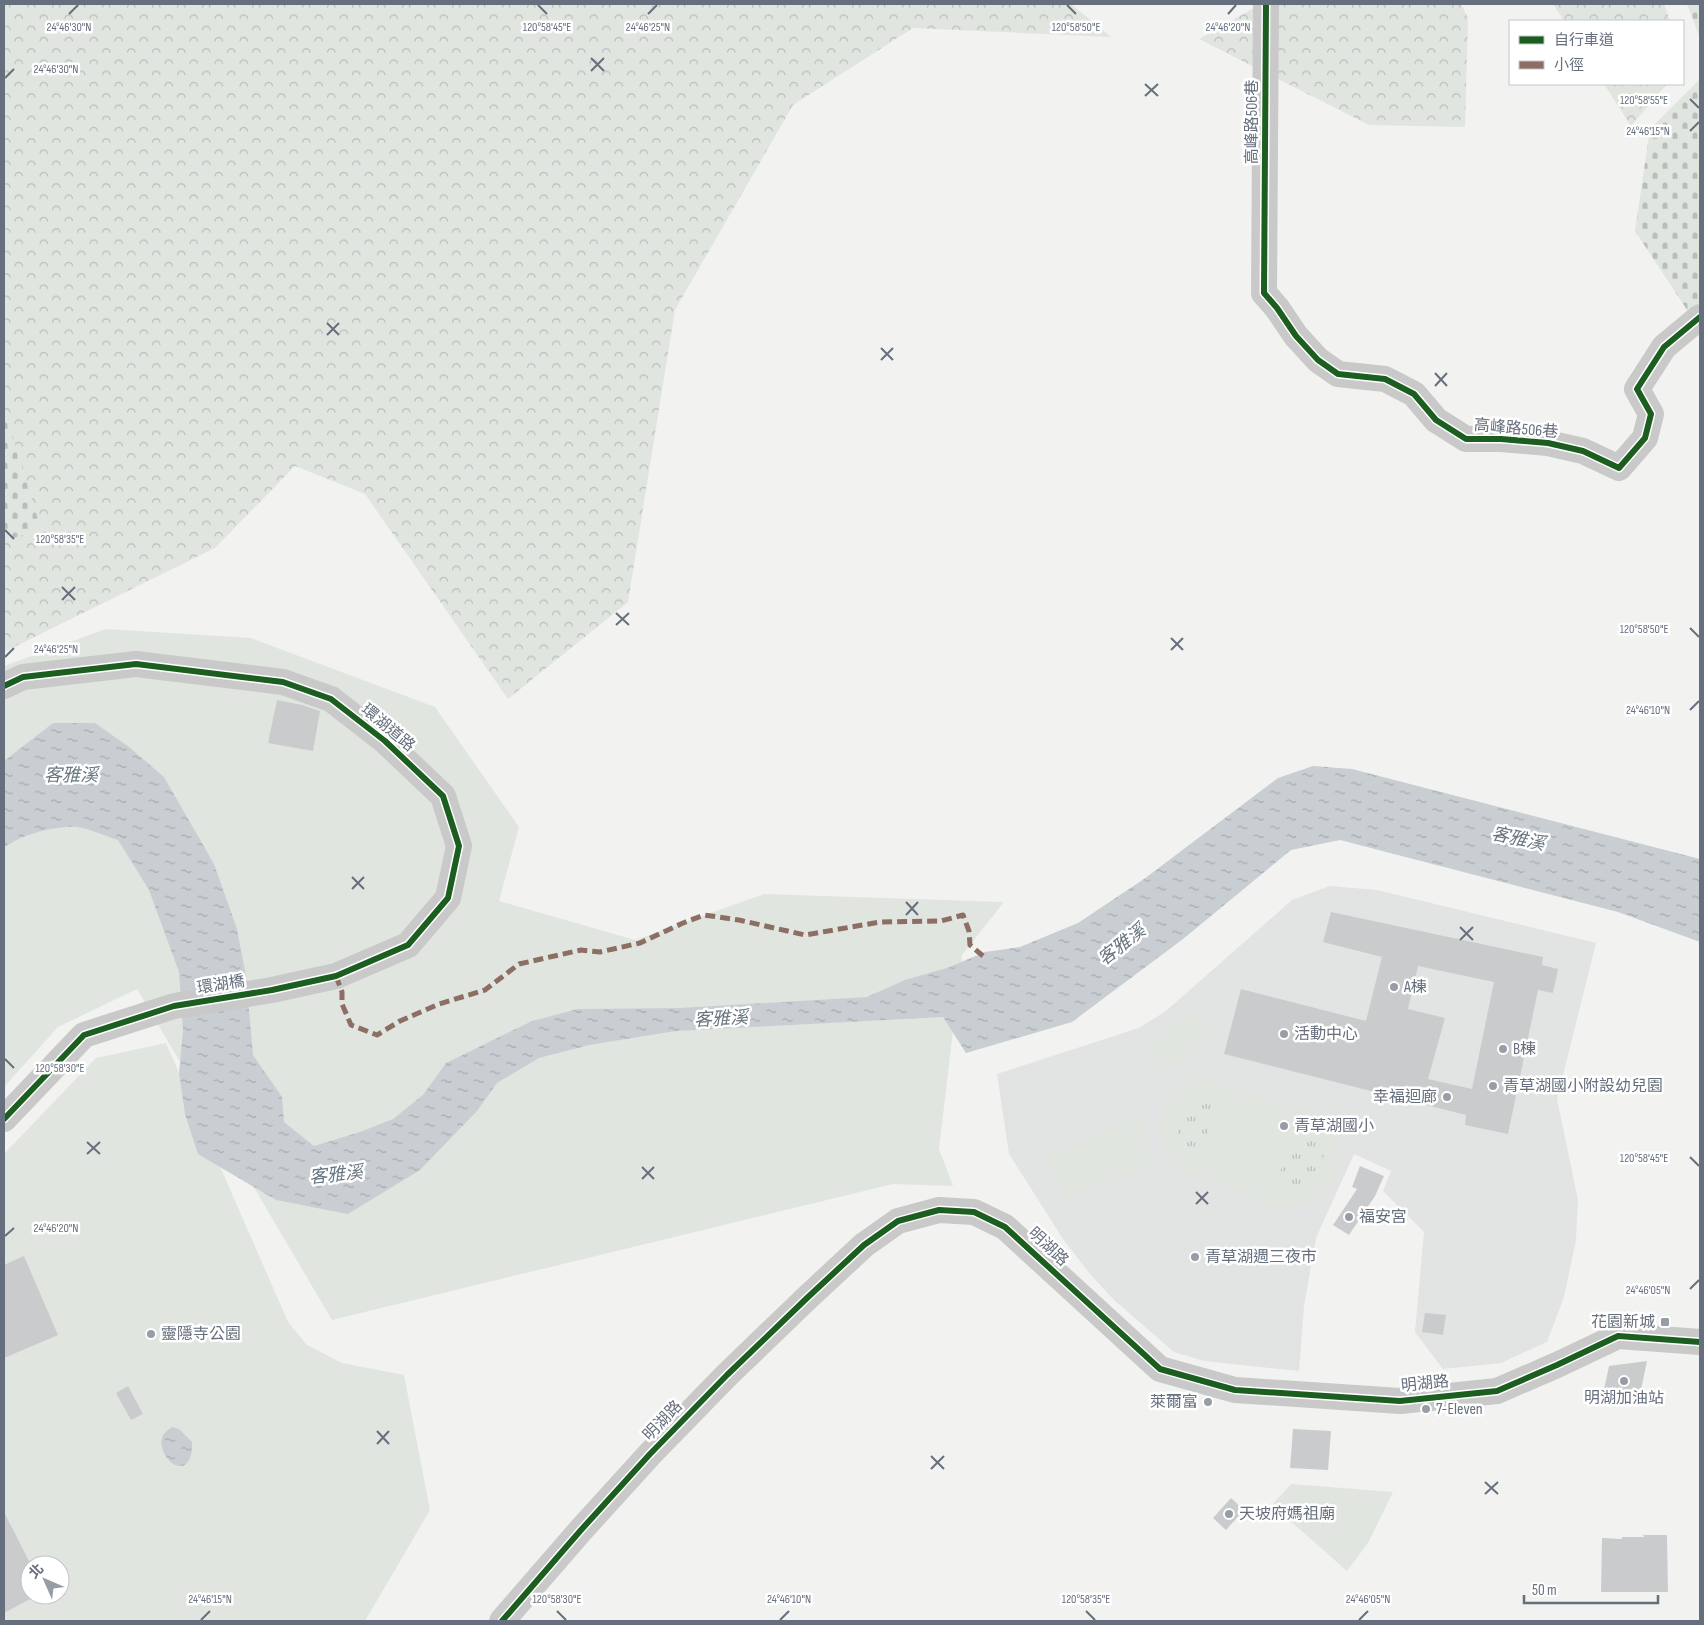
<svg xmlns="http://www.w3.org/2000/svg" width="1704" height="1625" viewBox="0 0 1704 1625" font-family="'Sofia Sans Condensed','Noto Sans TC',sans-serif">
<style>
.built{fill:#e2e3e3}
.grass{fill:url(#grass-tufts)}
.forest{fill:url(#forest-crowns)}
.cemetery{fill:url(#cemetery-stones)}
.park{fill:#e1e5e0;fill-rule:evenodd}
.water{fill:url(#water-ripples)}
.building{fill:#cacbcc;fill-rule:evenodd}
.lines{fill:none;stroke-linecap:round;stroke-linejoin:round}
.minor{stroke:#c9c9ca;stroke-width:26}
.quiet{stroke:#8d6e63;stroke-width:5;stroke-dasharray:10 5;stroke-linecap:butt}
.cycleway-casing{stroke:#fff;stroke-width:9}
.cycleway{stroke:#1b5e20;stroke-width:6}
.ticks{fill:none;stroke:#666f7d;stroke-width:2}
.poi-dot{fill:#979da6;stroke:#fff;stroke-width:2}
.labels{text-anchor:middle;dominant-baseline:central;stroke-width:5;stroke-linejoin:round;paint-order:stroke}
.street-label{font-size:16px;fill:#666f7d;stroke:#fff}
.poi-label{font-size:16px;fill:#666f7d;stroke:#fff;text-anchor:start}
.water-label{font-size:18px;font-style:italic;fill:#677681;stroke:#fff}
.ticks-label{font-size:12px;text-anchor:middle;fill:#666f7d;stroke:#fff;stroke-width:5;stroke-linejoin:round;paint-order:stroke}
</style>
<defs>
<pattern id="grass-tufts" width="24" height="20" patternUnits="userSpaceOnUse" patternTransform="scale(1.25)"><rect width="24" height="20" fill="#e1e5e0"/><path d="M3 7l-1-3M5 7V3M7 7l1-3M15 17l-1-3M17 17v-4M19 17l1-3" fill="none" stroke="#babebb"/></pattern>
<pattern id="forest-crowns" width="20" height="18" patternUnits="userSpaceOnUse" patternTransform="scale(1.25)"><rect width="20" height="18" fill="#e1e5e0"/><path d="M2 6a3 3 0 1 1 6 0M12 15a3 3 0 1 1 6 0" fill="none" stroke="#babebb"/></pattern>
<pattern id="cemetery-stones" width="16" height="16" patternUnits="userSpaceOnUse" patternTransform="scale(1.25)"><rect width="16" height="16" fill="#e1e5e0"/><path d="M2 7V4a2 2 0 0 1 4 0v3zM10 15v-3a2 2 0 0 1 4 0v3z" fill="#babebb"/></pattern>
<pattern id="water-ripples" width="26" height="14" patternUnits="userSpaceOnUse" patternTransform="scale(1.25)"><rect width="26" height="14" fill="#c9ced2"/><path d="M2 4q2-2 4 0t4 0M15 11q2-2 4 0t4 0" fill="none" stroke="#a7abb0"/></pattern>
</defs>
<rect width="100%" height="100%" fill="#f2f2f1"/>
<!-- built -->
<path class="built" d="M1330 886 1377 890 1596 943 1557 1099 1578 1200 1576 1240 1564 1297 1547 1342 1501 1363 1443 1369 1415 1332 1424 1232 1383 1191 1391 1171 1354 1154 1316 1238 1304 1306 1299 1371 1204 1361 1174 1352 1114 1300 1090 1274 1063 1239 1009 1154 997 1074 1139 1028 1166 1011 1292 900Z"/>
<!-- grass -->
<path class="grass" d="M1211 1096 1222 1099 1199 1155C1176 1146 1177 1136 1178 1114L1194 1099Z
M1298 1126 1314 1131 1324 1149 1323 1168 1312 1182 1294 1188 1276 1182Z"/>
<!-- forest -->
<path class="forest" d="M4 4H1071L1111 37 913 28 793 105 675 310 628 602 508 699 365 494 295 466 215 548 4 652Z
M1261 4H1461L1468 18 1465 127 1369 125 1199 39Z
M1553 4H1664L1670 21H1564Z
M1604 84H1667L1631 126Z"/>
<!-- cemetery -->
<path class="cemetery" d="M1687 4H1700V38Z
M1700 79V319L1695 322 1635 231 1650 129Z
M4 408 41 529 4 541Z"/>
<!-- park -->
<path class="park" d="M106 629 251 638 435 707 519 827 499 901 635 940 764 894 1004 902 962 955 939 1149 953 1186 893 1184 332 1320 137 989 58 1027 4 1087V666Z
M1189 1008 1217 1038 1161 1070 1147 1046Z
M166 1043 288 1322 307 1345 342 1363 404 1375 430 1510 365 1621H4V1154L96 1058ZM30 1565H60V1595H30Z
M1185 1071 1344 1125 1339 1140 1332 1138 1342 1153 1339 1166 1330 1183 1318 1196 1297 1208 1276 1207 1176 1167 1164 1151 1161 1128 1163 1107 1173 1093 1188 1085 1179 1082ZM1211 1096 1222 1099 1198 1155C1175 1145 1177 1137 1178 1114L1194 1099ZM1298 1126 1314 1132 1324 1149 1323 1168 1312 1182 1295 1188 1276 1182Z
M1137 1116 1156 1161 1066 1201 1043 1158Z
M1291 1484 1393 1492 1368 1543 1347 1571 1272 1505Z"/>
<!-- water -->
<path class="water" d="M53 723H95L129 747 164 777 214 864 237 929 246 976 253 1055 282 1097 284 1122 314 1146 360 1132 393 1119 423 1095 446 1063 532 1021 578 1009 680 1008 867 997 905 980 947 968 985 952 1020 947 1078 923 1144 879 1278 778 1313 766 1352 769 1700 859V942L1618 912 1340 840 1291 850 1183 939 1072 1022 966 1053 943 1017 676 1031 589 1045 539 1058 497 1083 477 1111 420 1170 348 1214 276 1200 198 1154 185 1114 179 1073 183 1031 179 972 149 890 118 840C105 836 91 829 77 827 57 825 19 835 4 848V761Z
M172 1427 179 1429 192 1442C193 1451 190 1471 175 1465 167 1462 159 1447 162 1438 163 1433 168 1430 172 1427Z"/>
<!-- building -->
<path class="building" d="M277 700 302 705 320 711 313 751 268 743Z
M1331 912 1543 957 1542 965 1558 969 1553 993 1538 990 1508 1134 1465 1125 1466 1115 1224 1054 1241 989 1366 1021 1382 957 1323 942ZM1418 966 1494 982 1472 1089 1428 1079 1445 1018 1408 1009Z
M1360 1166 1384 1176 1375 1196 1349 1235 1333 1225 1357 1189 1352 1187Z
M24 1256 58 1335 4 1358V1265Z
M1425 1313 1446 1315 1443 1335 1422 1332Z
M1647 1361 1640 1395 1602 1399 1609 1366Z
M128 1386 143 1414 131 1420 116 1393Z
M1293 1429 1331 1431 1328 1470 1290 1468Z
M1231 1498 1244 1510 1226 1530 1213 1518Z
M4 1512 30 1563V1599L4 1613Z
M1643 1535H1667L1668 1592H1601L1602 1538 1622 1539V1537H1644Z"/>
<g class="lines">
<!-- minor -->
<path class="minor" d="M1266 4 1264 293 1277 308 1296 336 1318 360 1338 374 1385 379 1414 394 1436 420 1466 439H1501L1548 443 1583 451 1619 468 1645 438 1651 414 1637 389 1664 347 1700 317
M4 686 23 677 136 664 283 682 331 699 385 741 443 796 459 846 448 898 408 945 336 976 272 990 174 1006 84 1035 4 1119
M502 1621 581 1530 650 1454 727 1375 807 1298 864 1245 898 1221 939 1210 974 1212 1005 1227 1160 1369 1235 1390 1400 1401 1497 1391 1557 1365 1618 1336 1700 1342"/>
<!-- quiet -->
<path class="quiet" d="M336 976 342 992V1004L351 1025 377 1035 400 1021 439 1004 485 990 519 964 581 950 600 952 640 943 683 923 704 915 739 920 805 935 880 922 941 921 963 915 969 931 970 945 983 956"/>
<defs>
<path id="cycleway" d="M1266 4 1264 293 1277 308 1296 336 1318 360 1338 374 1385 379 1414 394 1436 420 1466 439H1501L1548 443 1583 451 1619 468 1645 438 1651 414 1637 389 1664 347 1700 317
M4 686 23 677 136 664 283 682 331 699 385 741 443 796 459 846 448 898 408 945 336 976 272 990 174 1006 84 1035 4 1119
M502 1621 581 1530 650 1454 727 1375 807 1298 864 1245 898 1221 939 1210 974 1212 1005 1227 1160 1369 1235 1390 1400 1401 1497 1391 1557 1365 1618 1336 1700 1342"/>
</defs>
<!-- cycleway casing -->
<use href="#cycleway" class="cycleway-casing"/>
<!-- cycleway -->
<use href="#cycleway" class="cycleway"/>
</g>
<!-- ticks -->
<path class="ticks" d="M538 5 547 14M1067 5 1076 14M69 14 78 5M648 14 657 5M1228 14 1236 5M591 58 604 71M591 71 604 58M5 78 14 69M1145 84 1158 96M1145 96 1158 84M1690 99 1699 108M1690 131 1699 122M327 323 339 335M327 335 339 323M881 348 893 360M881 360 893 348M1435 373 1447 386M1435 386 1447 373M5 530 14 539M62 587 75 600M62 600 75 587M616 613 629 625M616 625 629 613M1690 628 1699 637M1171 638 1183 650M1171 650 1183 638M5 657 14 648M1690 710 1699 701M352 877 364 889M352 889 364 877M906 902 918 915M906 915 918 902M1460 927 1473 940M1460 940 1473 927M5 1059 14 1068M87 1142 100 1154M87 1154 100 1142M1690 1157 1699 1166M642 1167 654 1179M642 1179 654 1167M1196 1192 1208 1204M1196 1204 1208 1192M5 1236 14 1228M1690 1289 1699 1280M377 1431 389 1444M377 1444 389 1431M931 1456 944 1469M931 1469 944 1456M1485 1482 1498 1494M1485 1494 1498 1482M557 1611 566 1620M1086 1611 1095 1620M201 1620 210 1611M780 1620 789 1611M1359 1620 1368 1611"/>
<!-- markers -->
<g class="poi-dot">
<circle cx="1394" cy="987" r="5"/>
<circle cx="1284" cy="1034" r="5"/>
<circle cx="1503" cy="1049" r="5"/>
<circle cx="1493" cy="1086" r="5"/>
<circle cx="1447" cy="1097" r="5"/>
<circle cx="1284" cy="1126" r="5"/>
<circle cx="1349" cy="1217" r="5"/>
<circle cx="1195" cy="1257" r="5"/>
<rect x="1660" y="1317" width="10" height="10" rx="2.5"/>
<circle cx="151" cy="1334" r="5"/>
<circle cx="1624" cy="1381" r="5"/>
<circle cx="1208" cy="1402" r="5"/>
<circle cx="1426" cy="1409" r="5"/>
<circle cx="1229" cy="1514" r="5"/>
</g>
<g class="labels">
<!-- street labels -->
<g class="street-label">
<text transform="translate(1252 122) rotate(-90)">高峰路506巷</text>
<text transform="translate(1516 429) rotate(5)">高峰路506巷</text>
<text transform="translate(388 728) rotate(40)">環湖道路</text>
<text transform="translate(221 985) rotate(-9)">環湖橋</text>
<text transform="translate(1048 1247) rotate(43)">明湖路</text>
<text transform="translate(1425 1384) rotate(-6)">明湖路</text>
<text transform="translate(663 1421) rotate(-46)">明湖路</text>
</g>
<!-- poi labels -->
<g class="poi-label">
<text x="1404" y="987">A棟</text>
<text x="1294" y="1034">活動中心</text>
<text x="1513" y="1049">B棟</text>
<text x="1503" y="1086">青草湖國小附設幼兒園</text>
<text x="1437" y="1097" text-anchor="end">幸福迴廊</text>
<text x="1294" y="1126">青草湖國小</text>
<text x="1359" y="1217">福安宮</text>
<text x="1205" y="1257">青草湖週三夜市</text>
<text x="1655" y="1322" text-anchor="end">花園新城</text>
<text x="161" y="1334">靈隱寺公園</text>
<text x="1624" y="1398" text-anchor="middle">明湖加油站</text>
<text x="1198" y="1402" text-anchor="end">萊爾富</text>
<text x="1436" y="1409">7-Eleven</text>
<text x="1239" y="1514">天坡府媽祖廟</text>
</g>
<!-- water labels -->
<g class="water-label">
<text x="71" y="775">客雅溪</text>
<text transform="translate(1518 839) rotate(12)">客雅溪</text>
<text transform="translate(1122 945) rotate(-38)">客雅溪</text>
<text transform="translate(721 1019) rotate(-3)">客雅溪</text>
<text transform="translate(336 1175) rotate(-6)">客雅溪</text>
</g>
</g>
<g class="ticks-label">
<text x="69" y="31">24°46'30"N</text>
<text x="547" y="31">120°58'45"E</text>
<text x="648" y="31">24°46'25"N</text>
<text x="1076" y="31">120°58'50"E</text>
<text x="1228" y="31">24°46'20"N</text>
<text x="56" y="73">24°46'30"N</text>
<text x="1644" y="104">120°58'55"E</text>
<text x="1648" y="135">24°46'15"N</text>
<text x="60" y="543">120°58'35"E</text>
<text x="1644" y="633">120°58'50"E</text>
<text x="56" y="653">24°46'25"N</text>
<text x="1648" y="714">24°46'10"N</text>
<text x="60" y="1072">120°58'30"E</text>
<text x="1644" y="1162">120°58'45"E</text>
<text x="56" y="1232">24°46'20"N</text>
<text x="1648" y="1294">24°46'05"N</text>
<text x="210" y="1603">24°46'15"N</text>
<text x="557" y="1603">120°58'30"E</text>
<text x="789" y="1603">24°46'10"N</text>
<text x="1086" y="1603">120°58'35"E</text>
<text x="1368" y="1603">24°46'05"N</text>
</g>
<!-- border -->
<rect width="1704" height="1625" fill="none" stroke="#666f7d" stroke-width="10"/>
<!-- legend -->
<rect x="1509" y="20" width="175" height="65" fill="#ffffff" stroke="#c2c5cb"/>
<rect x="1519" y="36" width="25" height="8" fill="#1b5e20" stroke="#c2c5cb"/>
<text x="1554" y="45" font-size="15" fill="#666f7d">自行車道</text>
<rect x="1519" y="61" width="25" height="8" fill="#8d6e63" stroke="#c2c5cb"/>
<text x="1554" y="70" font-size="15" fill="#666f7d">小徑</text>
<!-- north arrow -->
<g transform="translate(45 1580) rotate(315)"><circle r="24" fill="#ffffff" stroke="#c2c5cb"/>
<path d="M0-4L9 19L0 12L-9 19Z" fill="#979da6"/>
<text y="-8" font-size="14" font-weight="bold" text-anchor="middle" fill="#666f7d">北</text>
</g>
<!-- scale -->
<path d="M1524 1595v8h134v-8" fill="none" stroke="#666f7d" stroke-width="2.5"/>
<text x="1532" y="1595" font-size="15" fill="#666f7d" stroke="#ffffff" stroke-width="4" paint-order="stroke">50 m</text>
</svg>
